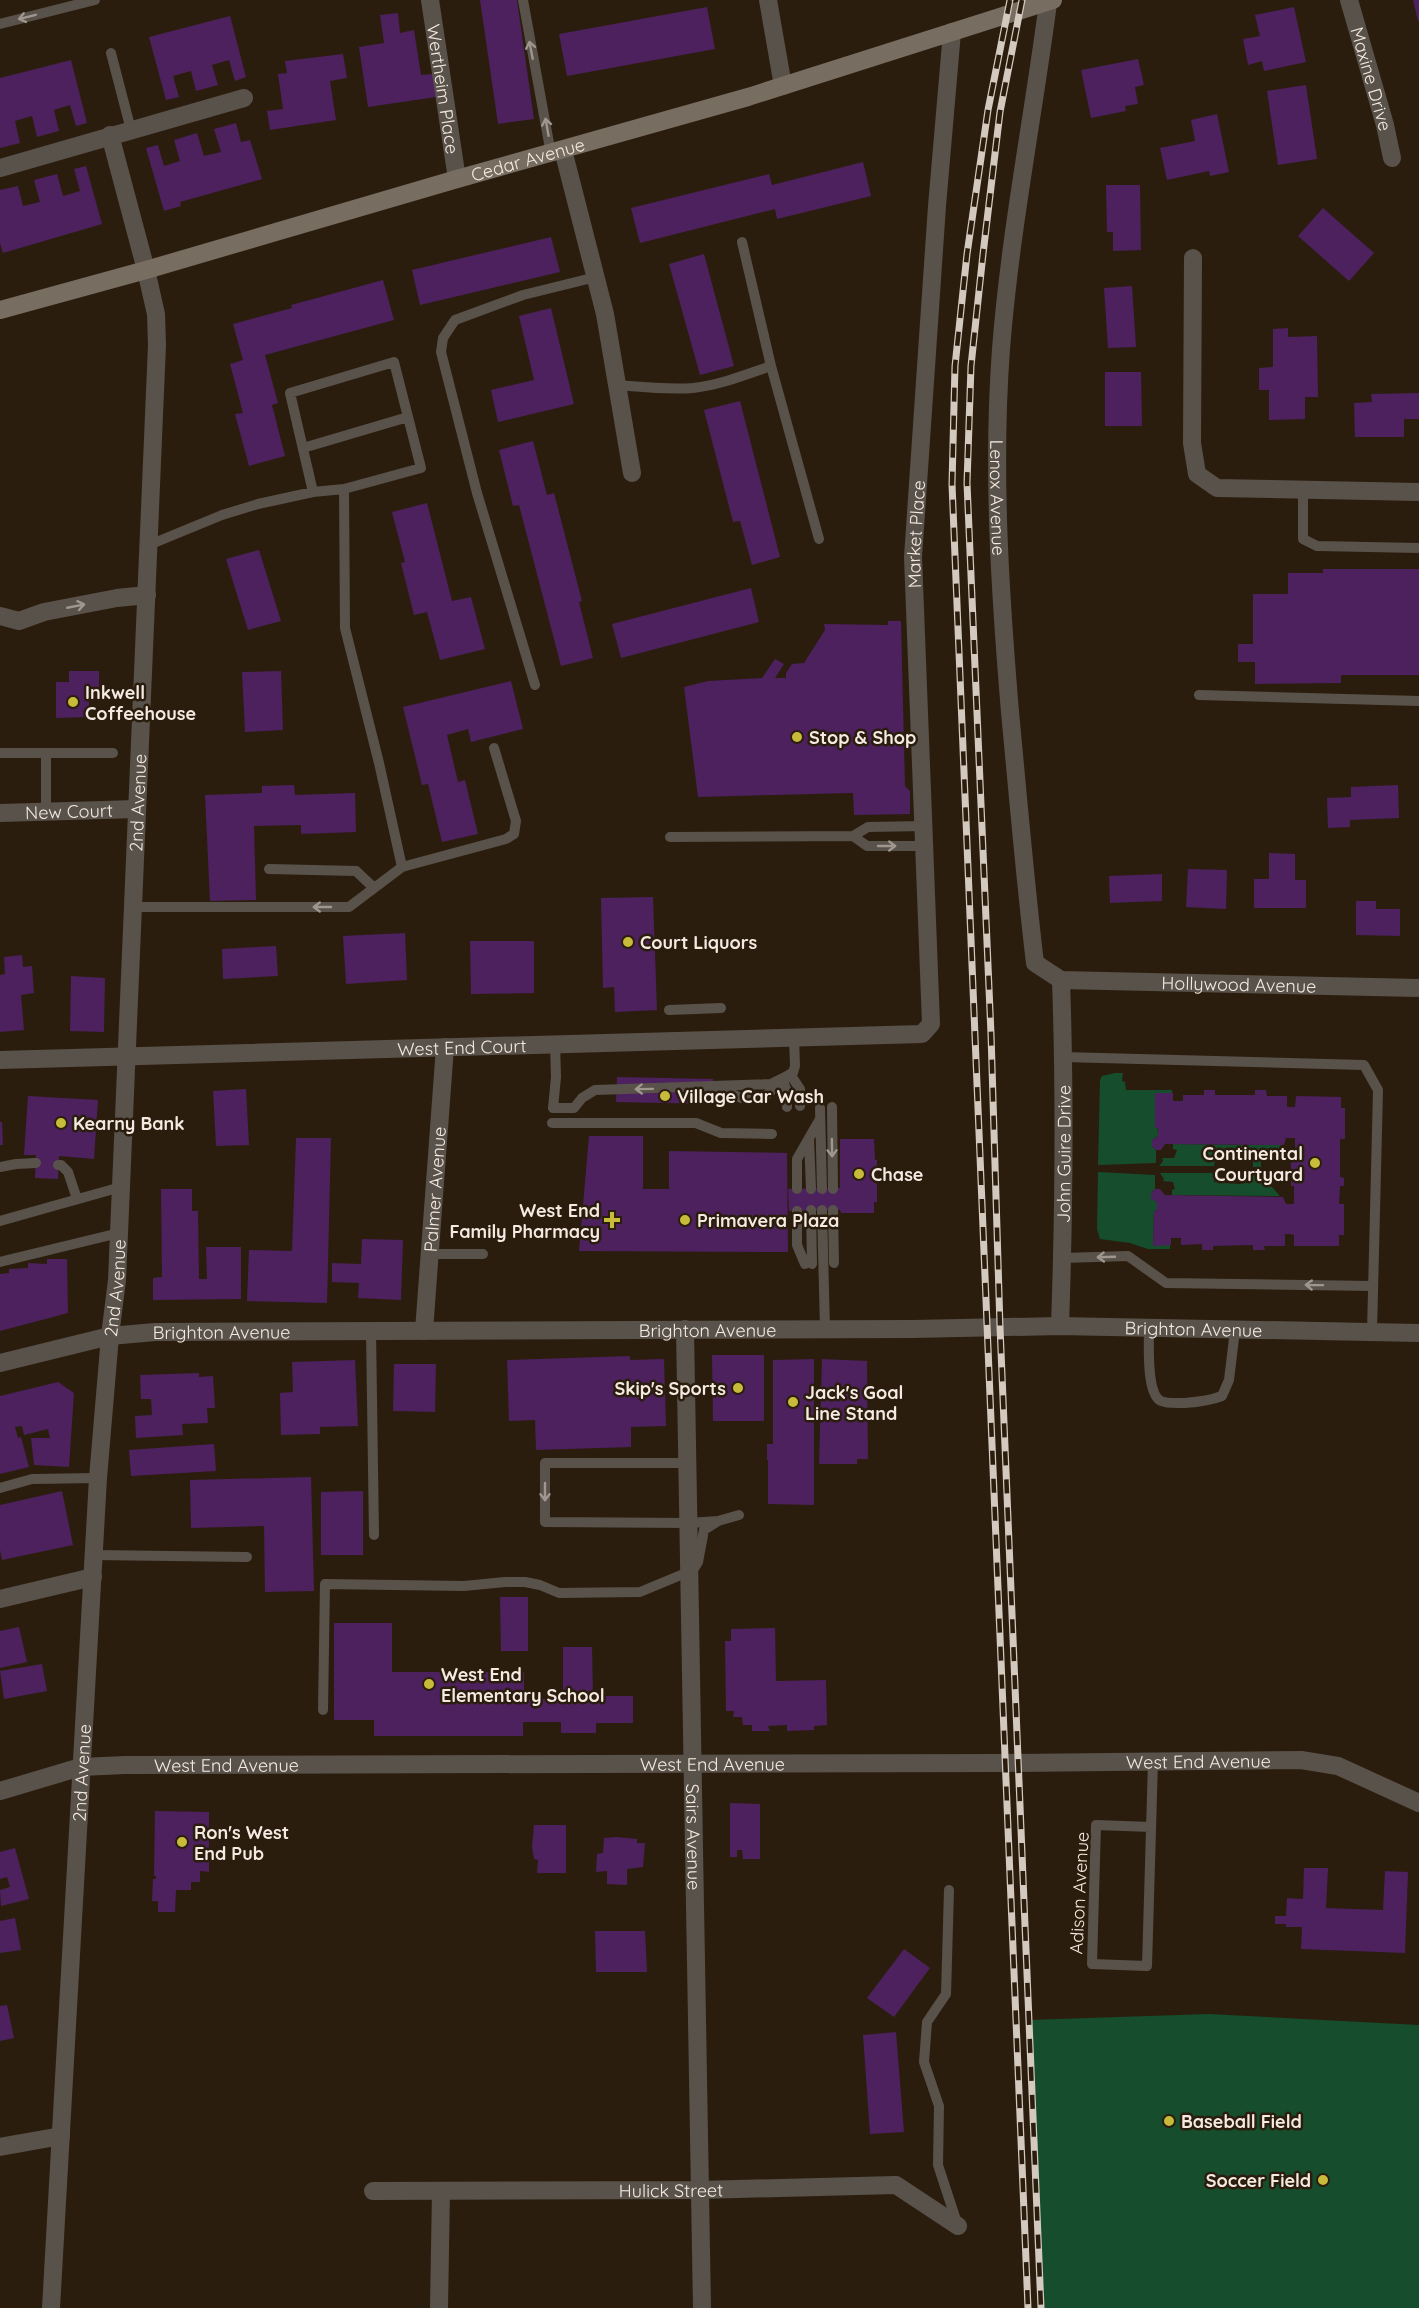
<svg xmlns="http://www.w3.org/2000/svg" width="1419" height="2308" viewBox="0 0 1419 2308" font-family="Quicksand,sans-serif">
<style>
.green{fill:#154d2d}
.building{fill:#4c215e}
.lines{fill:none;stroke-linecap:round;stroke-linejoin:round}
.service{stroke:#59524a;stroke-width:10}
.minor{stroke:#59524a;stroke-width:18}
.tertiary{stroke:#59524a;stroke-width:18}
.secondary{stroke:#786d61;stroke-width:18}
.rail-casing{stroke:#d4c9bf;stroke-width:7}
.rail{stroke:#2b1d0e;stroke-width:4.5;stroke-dasharray:14;stroke-linecap:butt}
.oneway{stroke:#9f968e}
.poi-dot{fill:#c8bb3b;stroke:#2b1d0e;stroke-width:2}
.labels{text-anchor:middle;dominant-baseline:central;stroke-width:5;stroke-linejoin:round;paint-order:stroke}
.street-label{font-size:18px;fill:#f4eae1;stroke:#2b1d0e}
.poi-label{font-size:18px;font-weight:bold;fill:#f4eae1;stroke:#2b1d0e;text-anchor:start}
</style>
<rect width="100%" height="100%" fill="#2b1d0e"/>
<!-- green -->
<path class="green" d="M1115 1073H1123L1122 1081 1125 1082 1126 1090H1172V1093H1155L1158 1136 1152 1140V1146L1156 1150V1163L1098 1165 1100 1080 1102 1076Z
M1173 1144 1281 1145 1274 1154 1261 1159V1167H1253V1159L1239 1156 1215 1158 1214 1166H1159L1163 1161 1162 1158H1174L1177 1150 1173 1149Z
M1098 1172 1155 1175V1189L1151 1193V1198L1157 1202V1210L1154 1211 1153 1245H1170V1249H1148L1130 1243 1100 1239 1097 1229Z
M1160 1173H1214V1182L1239 1184 1252 1182 1253 1174H1261V1181L1272 1187 1280 1196 1172 1195V1190L1175 1189 1173 1182 1163 1181 1164 1179Z
M1209 2014 1419 2025V2308H1041L1029 2020Z"/>
<!-- building -->
<path class="building" d="M480 0H517L534 119 498 124Z
M1413 0H1419V21H1418Z
M707 7 715 49 567 76 559 34Z
M1294 7 1306 62 1264 71 1262 61 1248 65 1243 39 1260 36 1255 15Z
M398 13 400 33 414 30 421 75 433 74 436 97 368 107 359 47 384 43 380 15Z
M230 16 246 77 235 81 229 60 212 65 218 85 196 91 191 71 173 76 179 97 166 100 149 37Z
M343 54 347 78 330 81 336 120 270 130 267 111 283 109 278 74 287 73 285 61Z
M1138 59 1144 85 1135 87 1138 104 1125 106 1126 111 1091 118 1081 70Z
M71 60 87 123 76 126 70 105 54 110 59 131 37 137 32 116 15 121 20 143 0 148V78Z
M1306 85 1317 159 1278 165 1267 91Z
M1217 114 1229 172 1210 176 1209 171 1167 180 1160 148 1195 141 1191 120Z
M236 123 241 142 250 140 262 179 180 202 181 206 164 211 146 148 158 145 164 166 180 161 174 140 197 133 204 156 221 152 214 129Z
M863 162 871 196 777 219 775 209 640 243 631 208 769 174 772 185Z
M86 166 102 224 3 253 0 243V190L18 186 23 206 40 202 34 180 57 174 63 196 80 191 74 169Z
M1106 185H1140L1141 250 1113 251V232H1107Z
M1323 208 1374 253 1349 281 1298 236Z
M551 237 560 272 420 305 412 270Z
M704 254 734 366 700 375 669 264Z
M383 280 394 320 265 355 278 403 272 405 285 456 249 466 235 414 243 413 230 364 243 360 233 324 292 308 291 305Z
M1132 286 1136 347 1108 348 1104 288Z
M551 308 574 404 498 422 491 390 534 380 519 316Z
M1288 328V337L1317 336 1318 397H1305V419L1269 420V390H1259V368L1273 367V329Z
M1105 372H1141L1142 426H1105Z
M1419 393V419H1404V437H1355L1354 403 1372 402 1371 394Z
M740 401 780 557 752 565 740 521 733 522 704 410Z
M533 441 547 495 554 493 582 601 579 602 593 658 561 666 519 505 513 506 499 450Z
M427 503 452 601 471 597 485 649 440 660 427 612 414 615 401 563 405 562 392 512Z
M259 550 281 621 248 630 226 559Z
M1323 569H1419V675H1341V683L1255 684V662H1238V644H1253V594H1288V573H1323Z
M751 588 759 622 621 658 612 624Z
M888 621H901L905 786 910 791V814L854 815 853 793 698 797 684 687 708 681 762 678 775 659 784 664 775 678H786V673L792 664 804 663 825 630 824 624 888 625Z
M69 671H99V688H89V717L56 718V682H69Z
M281 671 283 730 245 732 242 672Z
M511 681 523 729 471 742 468 729 447 735 458 782 465 780 478 834 442 842 428 784 422 785 403 707Z
M294 785 295 795 355 793 356 832 301 834V825L254 826 256 900 210 901 205 795 262 793V786Z
M1398 785 1399 818 1350 820V827L1328 828 1327 798 1351 797V787Z
M1269 853 1295 854V880H1306V908H1254V879H1269Z
M1188 869 1227 870 1226 909 1186 907Z
M1162 874V901L1110 903 1109 876Z
M653 897 657 1010 615 1012 614 987 603 988 601 898Z
M1356 901H1376V909H1400V936L1356 935Z
M405 933 407 980 346 984 343 936Z
M470 941H534V993L471 994Z
M276 946 278 976 223 979 222 949Z
M22 955 23 967 32 966 34 993 21 995 24 1030 0 1032V975L5 974 4 957Z
M71 976 105 978 104 1032 70 1031Z
M617 1077 713 1079 712 1104 616 1102Z
M246 1089 249 1145 216 1146 213 1091Z
M1204 1090H1215V1095H1255V1090H1266L1267 1096H1287V1107H1295L1296 1096 1341 1097V1108H1345V1139H1340V1177L1344 1178V1186H1340L1339 1204H1344V1235H1339V1246H1294V1235L1290 1234H1285V1246H1264L1265 1250H1253V1245L1213 1246V1250H1202V1244L1181 1245V1238H1171V1245L1153 1246 1154 1211 1157 1210V1202L1151 1199V1193L1155 1189H1160L1165 1195 1283 1197 1286 1204H1294V1186H1291V1155L1295 1156V1138H1286L1284 1145 1165 1144 1161 1150H1156L1152 1146V1140L1158 1136V1128H1155V1093H1173V1101H1183V1095H1204Z
M28 1096 98 1100 94 1159 59 1156 58 1179 35 1178 36 1155H24Z
M0 1122H2L3 1145H0Z
M589 1136H643V1189H669V1151L787 1153 788 1252 579 1251Z
M296 1138H331L327 1303 247 1301 249 1250 292 1251Z
M840 1139H874L875 1160H877V1202H874V1213H841L840 1210 789 1211 788 1189 840 1188Z
M161 1189H192V1211H198L199 1279H207L206 1247H241V1299L153 1300V1278L162 1277Z
M362 1239 403 1240 401 1300 358 1298 359 1283 332 1282V1263L361 1264Z
M47 1259H67L68 1313 0 1331V1274L9 1273V1269L28 1268V1263L47 1264Z
M712 1355H764V1421H713Z
M630 1356V1360L664 1359 666 1426 631 1427V1447L536 1450 535 1420 509 1421 507 1360Z
M814 1359V1505L768 1504V1460H767V1444H773V1360Z
M822 1359 867 1361 868 1459H857V1464H819Z
M355 1360 358 1426 320 1427V1434L281 1435 280 1393 293 1392 292 1362Z
M394 1364H436L435 1412 393 1411Z
M199 1373V1377L213 1376 215 1408H207L208 1423 182 1424 183 1435 136 1438 135 1416 152 1415 151 1399H141L140 1375Z
M58 1382 74 1393 69 1467 34 1465 31 1438H50L48 1429 24 1435 22 1426 15 1427 18 1438 21 1437 29 1467 0 1474V1396Z
M214 1444 216 1471 131 1476 129 1450Z
M311 1477 314 1591 265 1592 264 1526 191 1528 190 1480Z
M62 1491 73 1545 2 1560 0 1550V1505Z
M363 1491V1555H321V1492Z
M500 1597H528V1651H501Z
M334 1623H392V1672H524V1699H563V1647H592L593 1696H633V1723H596V1733H561V1722H523V1736H374V1720H334Z
M19 1627 27 1662 0 1668V1631Z
M775 1628 776 1681 826 1680 827 1725 814 1726V1730L787 1731V1725L768 1726 770 1731H752V1725H743L742 1717H733L734 1711H726L725 1641H731V1629Z
M42 1664 47 1691 4 1699 0 1671Z
M730 1803 760 1804V1859H743L742 1850H737V1857H730Z
M155 1811 209 1812V1872L200 1871V1882H191V1890H176L175 1912H158V1901H152L153 1879H156V1876H154Z
M534 1825H566V1873H537L538 1860 534 1859 532 1847Z
M616 1837 637 1839V1843H645L643 1867 627 1869V1885L607 1884V1871L596 1872 597 1854 603 1853 604 1838Z
M15 1848 29 1899 1 1906 0 1890 10 1887 7 1877 0 1879V1852Z
M1304 1868H1328L1326 1908 1383 1910 1385 1871 1408 1872 1405 1953 1301 1949 1302 1927H1286V1924H1275V1916H1286L1287 1898 1303 1899Z
M15 1918 21 1950 0 1953V1921Z
M595 1931H645L647 1972H596Z
M904 1949 930 1968 894 2017 867 1998Z
M7 2005 14 2038 0 2041V2006Z
M896 2032 904 2132 870 2134 863 2035Z"/>
<g class="lines">
<!-- service -->
<path class="service" d="M523 0 551 154
M0 24 95 0
M111 53 131 130
M742 242 771 366 819 539
M617 385C642 387 667 390 693 388 720 385 745 375 771 366
M303 448 408 417
M344 489 345 628 379 763 402 867
M1303 490V539L1317 546 1419 548
M149 545 222 515 258 504 313 492 344 489 421 468 394 362 290 393 313 492
M535 685 477 493 441 352 443 338 455 320 523 295 596 277
M1199 695 1419 701
M0 753H46
M46 811V753H113
M853 836 867 846H925
M670 837 853 836 868 827 924 826
M269 869 356 871 374 888
M134 907H349L402 867 506 839 514 834 516 821 494 748
M669 1010 721 1008
M555 1043 556 1077 553 1108H574L582 1098 595 1090 771 1084 793 1073 795 1066 794 1037
M1063 1057 1364 1065 1378 1090 1372 1332
M790 1074 800 1089V1106
M719 1088 741 1098H763L783 1080 787 1092V1107
M832 1107 833 1189
M820 1108 822 1189
M552 1123H696L721 1133 772 1134
M809 1138 811 1189
M58 1165H61L68 1172 77 1199
M0 1167 16 1164 36 1163
M797 1189V1159L820 1119
M811 1210 812 1264
M822 1210 825 1329
M833 1210 834 1263
M797 1211V1245L805 1264
M0 1221 121 1187
M429 1254H483
M1063 1258 1128 1256 1166 1283 1373 1286
M0 1262 119 1233
M1149 1329C1149 1344 1146 1394 1161 1401 1168 1404 1178 1403 1185 1403 1198 1402 1209 1401 1222 1396L1229 1380 1235 1330
M371 1330 374 1535
M688 1463H545V1522L689 1523 718 1521 739 1515
M0 1488 32 1479 98 1478
M94 1555 247 1557
M323 1710 325 1584 464 1586 505 1582H525L540 1585 559 1593 640 1592 693 1570 698 1562 704 1530 718 1521
M1151 1827 1096 1825 1092 1964 1147 1966 1153 1761
M949 1890 946 1994 927 2022 924 2062 939 2106 938 2165 957 2223"/>
<!-- minor -->
<g class="minor">
<path id="s1" d="M430 0 457 179"/>
<path d="M768 0 783 86"/>
<path id="s2" d="M1349 0 1385 125 1392 158"/>
<path id="s3" d="M1048 3C1033 118 1010 233 1001 349 992 470 1000 592 1010 712 1018 796 1025 880 1035 963L1061 980 1419 988"/>
<path d="M110 135 146 270"/>
<path d="M563 150 605 314 632 473"/>
<path d="M0 168 244 98"/>
<path d="M1193 258 1192 443 1197 474 1217 488 1419 492"/>
<path d="M0 616 19 621 44 612 117 598 147 595"/>
<path id="s4" d="M0 813 137 809"/>
<path id="s5" d="M0 1060 922 1034 931 1024 913 557 937 206 952 32"/>
<path id="s6" d="M685 1329 702 2308"/>
<path id="s7" d="M424 1331 445 1047"/>
<path d="M0 1599 93 1577"/>
<path id="s8" d="M0 1791 81 1767 125 1765 1004 1763 1301 1760 1338 1766 1419 1803"/>
<path d="M0 2147 61 2136"/>
<path id="s9" d="M373 2191 700 2190 896 2185 958 2226"/>
<path d="M439 2308 441 2191"/>
</g>
<!-- tertiary -->
<g class="tertiary">
<path id="s10" d="M1060 1326C1064 1211 1065 1095 1061 980"/>
<path id="s11" d="M0 1363 110 1336 155 1332 913 1329 1060 1326 1419 1333"/>
<path id="s12" d="M51 2308 98 1478 110 1336 117 1280 157 345 156 314 146 270"/>
</g>
<!-- secondary -->
<path class="secondary" id="s13" d="M0 310 146 270 457 179 748 97 1053 0"/>
<defs>
<path id="rail" d="M1010 0 988 110 967 254 955 366 952 484 1028 2308
M1022 0 1000 112 983 254 971 366 967 483 991 1034 1000 1327 1041 2308"/>
</defs>
<!-- rail casing -->
<use href="#rail" class="rail-casing"/>
<!-- rail -->
<use href="#rail" class="rail"/>
</g>
<!-- one-way arrows -->
<defs><path id="oneway-shaft" d="M-6 0H5M1.5-3L5.5 0L1.5 3" fill="none" stroke-width="1.6" stroke-linecap="round" stroke-linejoin="round" transform="scale(1.5)"/></defs>
<g class="oneway">
<use href="#oneway-shaft" transform="translate(27 17) rotate(166)"/>
<use href="#oneway-shaft" transform="translate(531 50) rotate(-101)"/>
<use href="#oneway-shaft" transform="translate(547 127) rotate(-100)"/>
<use href="#oneway-shaft" transform="translate(76 606) rotate(-11)"/>
<use href="#oneway-shaft" transform="translate(887 846)"/>
<use href="#oneway-shaft" transform="translate(322 907) rotate(180)"/>
<use href="#oneway-shaft" transform="translate(644 1089) rotate(179)"/>
<use href="#oneway-shaft" transform="translate(832 1148) rotate(89)"/>
<use href="#oneway-shaft" transform="translate(1106 1257) rotate(178)"/>
<use href="#oneway-shaft" transform="translate(1314 1285) rotate(-179)"/>
<use href="#oneway-shaft" transform="translate(545 1492) rotate(90)"/>
</g>
<!-- markers -->
<g class="poi-dot">
<circle cx="73" cy="702" r="6"/>
<circle cx="797" cy="737" r="6"/>
<circle cx="628" cy="942" r="6"/>
<circle cx="665" cy="1096" r="6"/>
<circle cx="61" cy="1123" r="6"/>
<circle cx="1315" cy="1163" r="6"/>
<circle cx="859" cy="1174" r="6"/>
<path d="M609 1211h6v6h6v6h-6v6h-6v-6h-6v-6h6z"/>
<circle cx="685" cy="1220" r="6"/>
<circle cx="738" cy="1388" r="6"/>
<circle cx="793" cy="1402" r="6"/>
<circle cx="429" cy="1684" r="6"/>
<circle cx="182" cy="1842" r="6"/>
<circle cx="1169" cy="2121" r="6"/>
<circle cx="1323" cy="2180" r="6"/>
</g>
<g class="labels">
<!-- street labels -->
<g class="street-label">
<text stroke="none"><textPath href="#s2" startOffset="82">Maxine Drive</textPath></text>
<text stroke="none"><textPath href="#s1" startOffset="90">Wertheim Place</textPath></text>
<text stroke="none"><textPath href="#s13" startOffset="549">Cedar Avenue</textPath></text>
<text stroke="none"><textPath href="#s3" startOffset="498">Lenox Avenue</textPath></text>
<text stroke="none"><textPath href="#s5" startOffset="1426">Market Place</textPath></text>
<text stroke="none"><textPath href="#s12" startOffset="1508">2nd Avenue</textPath></text>
<text stroke="none"><textPath href="#s4" startOffset="69">New Court</textPath></text>
<text stroke="none"><textPath href="#s3" startOffset="1174">Hollywood Avenue</textPath></text>
<text stroke="none"><textPath href="#s5" startOffset="462">West End Court</textPath></text>
<text stroke="none"><textPath href="#s10" startOffset="172">John Guire Drive</textPath></text>
<text stroke="none"><textPath href="#s7" startOffset="142">Palmer Avenue</textPath></text>
<text stroke="none"><textPath href="#s12" startOffset="1022">2nd Avenue</textPath></text>
<text stroke="none"><textPath href="#s11" startOffset="711">Brighton Avenue</textPath></text>
<text stroke="none"><textPath href="#s11" startOffset="1197">Brighton Avenue</textPath></text>
<text stroke="none"><textPath href="#s11" startOffset="225">Brighton Avenue</textPath></text>
<text stroke="none"><textPath href="#s8" startOffset="1202">West End Avenue</textPath></text>
<text stroke="none"><textPath href="#s8" startOffset="716">West End Avenue</textPath></text>
<text stroke="none"><textPath href="#s8" startOffset="230">West End Avenue</textPath></text>
<text stroke="none"><textPath href="#s12" startOffset="536">2nd Avenue</textPath></text>
<text stroke="none"><textPath href="#s6" startOffset="508">Sairs Avenue</textPath></text>
<text transform="translate(1079 1893) rotate(-87)">Adison Avenue</text>
<text stroke="none"><textPath href="#s9" startOffset="298">Hulick Street</textPath></text>
</g>
<!-- poi labels -->
<g class="poi-label">
<text x="85" y="692">Inkwell<tspan x="85" dy="21">Coffeehouse</tspan></text>
<text x="809" y="737">Stop &amp; Shop</text>
<text x="640" y="942">Court Liquors</text>
<text x="677" y="1096">Village Car Wash</text>
<text x="73" y="1123">Kearny Bank</text>
<text x="1303" y="1153" text-anchor="end">Continental<tspan x="1303" dy="21">Courtyard</tspan></text>
<text x="871" y="1174">Chase</text>
<text x="600" y="1210" text-anchor="end">West End<tspan x="600" dy="21">Family Pharmacy</tspan></text>
<text x="697" y="1220">Primavera Plaza</text>
<text x="726" y="1388" text-anchor="end">Skip's Sports</text>
<text x="805" y="1392">Jack's Goal<tspan x="805" dy="21">Line Stand</tspan></text>
<text x="441" y="1674">West End<tspan x="441" dy="21">Elementary School</tspan></text>
<text x="194" y="1832">Ron's West<tspan x="194" dy="21">End Pub</tspan></text>
<text x="1181" y="2121">Baseball Field</text>
<text x="1311" y="2180" text-anchor="end">Soccer Field</text>
</g>
</g>
</svg>
